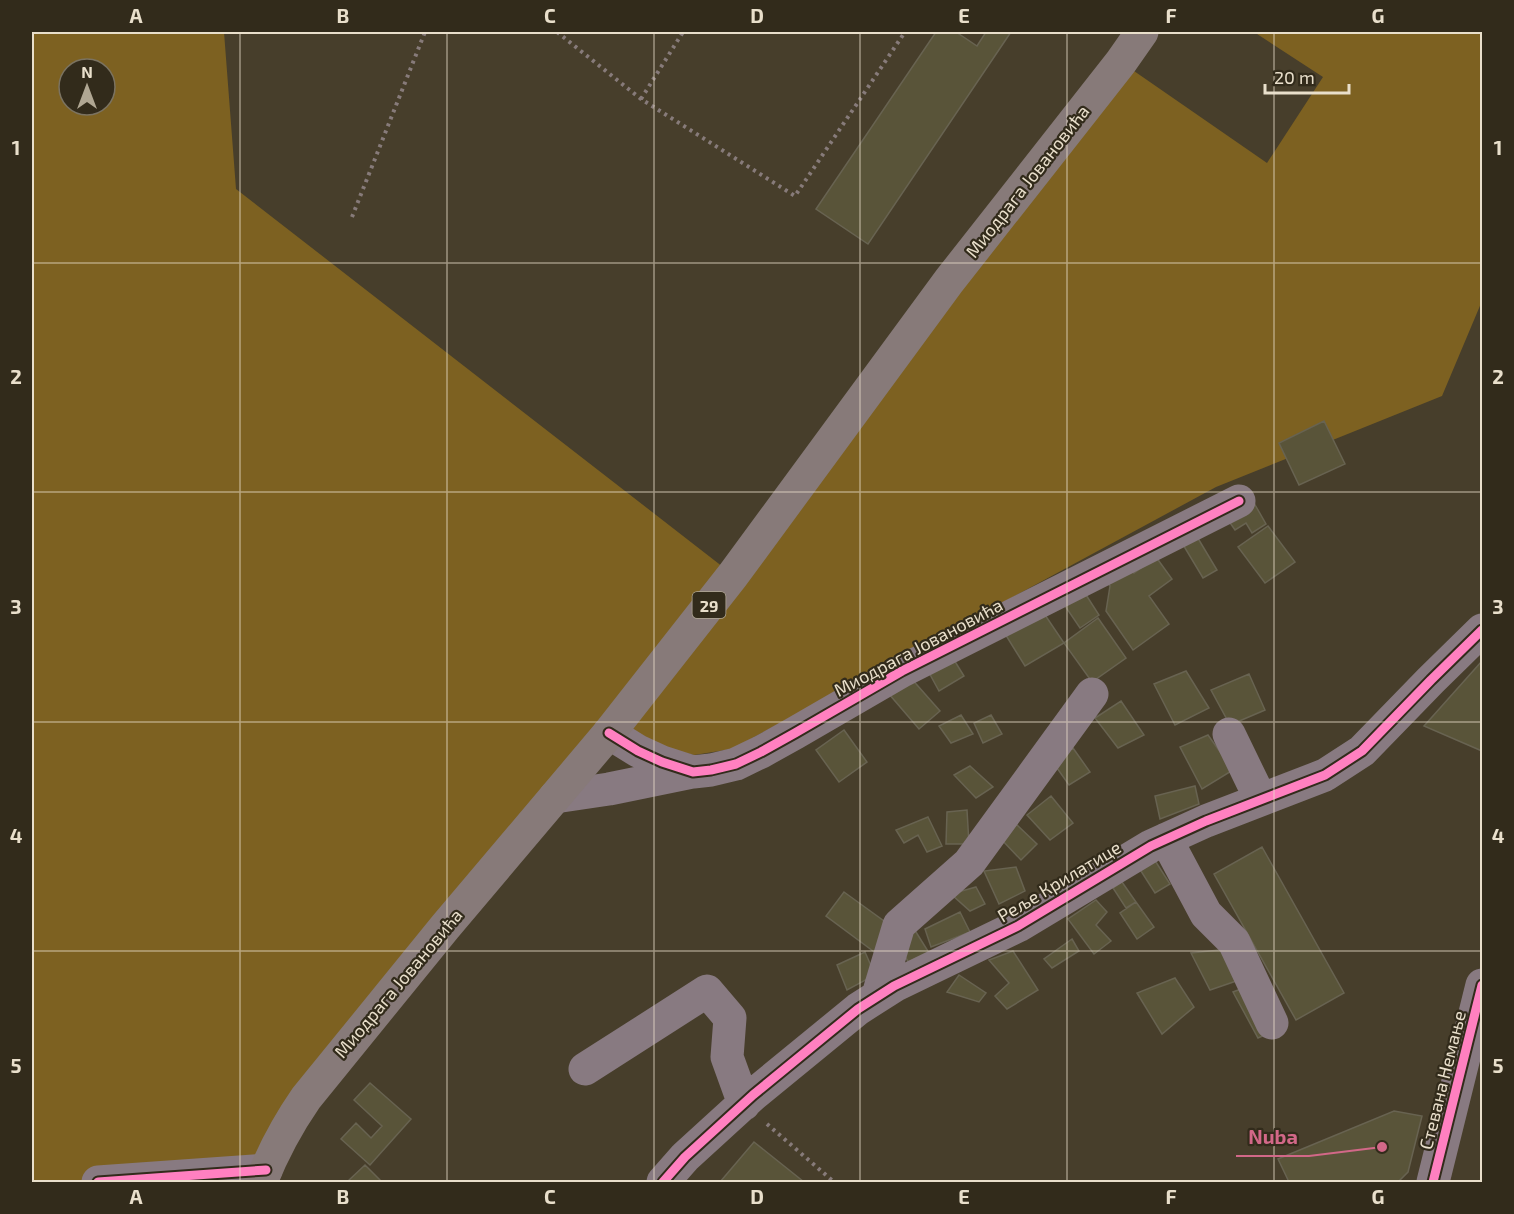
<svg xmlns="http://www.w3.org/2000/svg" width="1514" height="1214" viewBox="0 0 1514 1214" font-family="'Exo 2',sans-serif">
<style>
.green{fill:#7d6121;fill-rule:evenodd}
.building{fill:#595439;stroke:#686351;stroke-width:1.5}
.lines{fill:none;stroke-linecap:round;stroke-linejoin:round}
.path{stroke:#877b7a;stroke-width:4;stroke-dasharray:3 4.5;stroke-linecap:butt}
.minor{stroke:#887a81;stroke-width:33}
.major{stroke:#877a79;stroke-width:33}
.cycleway-casing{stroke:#322b1b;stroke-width:13}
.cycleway{stroke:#ff80c0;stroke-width:9}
.grid{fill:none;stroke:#e9dfcb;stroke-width:1.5;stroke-opacity:0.55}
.labels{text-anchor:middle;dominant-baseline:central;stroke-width:4.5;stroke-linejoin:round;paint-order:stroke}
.shield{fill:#322b1b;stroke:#b2a996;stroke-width:1.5}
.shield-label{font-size:16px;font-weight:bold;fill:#e9dfcb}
.street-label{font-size:18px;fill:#e9dfcb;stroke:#322b1b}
.leader{fill:none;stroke:#d26888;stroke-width:2}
.callout-dot{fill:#d26888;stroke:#322b1b;stroke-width:2}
.callout-label{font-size:20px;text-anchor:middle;font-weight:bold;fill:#d26888;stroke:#322b1b;stroke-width:4.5;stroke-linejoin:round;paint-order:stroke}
.neatline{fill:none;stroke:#e9dfcb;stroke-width:2}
.grid-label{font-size:20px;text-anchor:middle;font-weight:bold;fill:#e9dfcb}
</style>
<rect width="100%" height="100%" fill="#473e2b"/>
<!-- green -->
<path class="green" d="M32 32H224L236 189 732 574 1121 62 1267 163 1323 77 1254 32H1482V301L1442 396 1216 487 732 749 694 755 609 733 266 1170 98 1182H32ZM69 69H105V105H69Z"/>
<!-- building -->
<path class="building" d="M936 32H956L977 46 986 32H1011L868 244 816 209Z
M1324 421 1345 464 1299 485 1279 443Z
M1254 503 1266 524 1252 533 1246 523 1235 530 1228 520Z
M1268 526 1295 562 1265 583 1238 547Z
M1196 535 1217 570 1203 578 1182 543Z
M1156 557 1172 579 1149 596 1169 624 1133 650 1106 611 1110 586 1103 575 1122 563 1134 573Z
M1081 587 1099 615 1080 628 1061 600Z
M1039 606 1064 643 1025 666 1002 629Z
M1098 618 1126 658 1092 682 1064 643Z
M951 655 964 676 939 691 927 669Z
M1482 661V751L1424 726Z
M1186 671 1209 708 1175 725 1154 684Z
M1249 674 1265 710 1230 725 1211 690Z
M910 677 940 711 919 729 889 694Z
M1121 701 1144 735 1118 748 1095 718Z
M961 715 973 734 951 743 939 726Z
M991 715 1002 734 983 743 974 723Z
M844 730 867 762 839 782 816 750Z
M1208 735 1233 770 1202 789 1180 747Z
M1073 748 1090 772 1069 785 1052 761Z
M970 766 993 787 976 798 954 775Z
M1195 786 1199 804 1160 819 1155 796Z
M1051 796 1073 823 1050 840 1027 815Z
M967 810 969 844H946L947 812Z
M928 817 942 846 927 852 918 835 904 843 896 830Z
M1016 824 1037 844 1021 860 998 836Z
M1262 847 1344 993 1296 1020 1214 874Z
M1154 859 1170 884 1155 893 1139 868Z
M1016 867 1025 891 999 904 984 871Z
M1122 882 1136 902 1126 908 1113 888Z
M976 887 985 904 970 911 951 894Z
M844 892 895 929 877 954 826 916Z
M1096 900 1107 912 1096 925 1111 941 1094 954 1068 919Z
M1136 902 1154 927 1137 939 1120 913Z
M960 912 970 932 931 947 925 929Z
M911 924 931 956 912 968 898 945Z
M1072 939 1079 951 1052 968 1044 959Z
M1229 949 1245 978 1210 990 1191 953Z
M1013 951 1038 990 1007 1009 995 996 1009 983 989 960Z
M865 952 875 975 847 990 837 965Z
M959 975 986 993 979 1002 947 992Z
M1175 978 1194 1007 1162 1034 1137 993Z
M1246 987 1272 1032 1258 1038 1233 992Z
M370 1083 411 1119 370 1165 341 1139 356 1123 371 1138 382 1126 354 1100Z
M1394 1111 1422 1116 1408 1172 1398 1182H1289L1278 1159Z
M754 1142 804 1182H720Z
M365 1165 382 1182H347Z"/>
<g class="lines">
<!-- path -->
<path class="path" d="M557 32 641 99 795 196 905 32
M641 99 683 32
M352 217 425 32
M767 1124 834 1182"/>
<!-- minor -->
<path class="minor" d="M609 733 638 751 662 762 693 772 711 770 736 764 761 752 795 733 902 671 1239 501
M1229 734 1261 800
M555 797 609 789 692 772
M1166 839 1206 914 1234 942 1272 1023
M878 995 899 925 969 863 1092 694
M585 1069 707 991 730 1018 727 1057 744 1104
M98 1182 266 1170
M663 1182 685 1157 753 1095 858 1009 894 986 1018 926 1151 846 1206 821 1325 775 1362 751 1431 680 1482 630
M1433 1182 1482 985"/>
<!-- major -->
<path class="major" d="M261 1182C273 1152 288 1124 306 1098L445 927 609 733 733 575 949 281 1121 62 1142 32"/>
<defs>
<path id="cycleway" d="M609 733 638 751 662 762 693 772 711 770 736 764 761 752 795 733 902 671 1239 501
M98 1182 266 1170
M663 1182 685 1157 753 1095 858 1009 894 986 1018 926 1151 846 1206 821 1325 775 1362 751 1431 680 1482 630
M1433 1182 1482 985"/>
</defs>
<!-- cycleway casing -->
<use href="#cycleway" class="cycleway-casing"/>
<!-- cycleway -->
<use href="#cycleway" class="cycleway"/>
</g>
<!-- grid -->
<path class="grid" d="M240 32V1182M447 32V1182M654 32V1182M860 32V1182M1067 32V1182M1274 32V1182M32 263H1482M32 492H1482M32 722H1482M32 951H1482"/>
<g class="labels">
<!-- shield labels -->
<rect class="shield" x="692.5" y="592" width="33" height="26" rx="4.5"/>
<g class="shield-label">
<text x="709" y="605">29</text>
</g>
<!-- street labels -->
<g class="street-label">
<text transform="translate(1027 181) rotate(-52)">Миодрага Јовановића</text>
<text transform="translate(918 647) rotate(-28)">Миодрага Јовановића</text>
<text transform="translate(1059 881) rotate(-31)">Реље Крилатице</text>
<text transform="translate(398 983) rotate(-50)">Миодрага Јовановића</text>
<text transform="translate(1442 1080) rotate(-76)">Стевана Немање</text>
</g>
</g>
<!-- callouts -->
<path class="leader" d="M1382 1147L1309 1156H1236"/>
<circle class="callout-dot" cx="1382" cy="1147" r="6"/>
<g class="callout-label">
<text x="1273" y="1144">Nuba</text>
</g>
<!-- border -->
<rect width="1514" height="1214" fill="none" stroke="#322b1b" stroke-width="66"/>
<!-- north arrow -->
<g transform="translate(87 87)"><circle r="28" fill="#322b1b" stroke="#7b7361" stroke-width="1.5"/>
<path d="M0-4.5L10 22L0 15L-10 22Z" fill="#b0a793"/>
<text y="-9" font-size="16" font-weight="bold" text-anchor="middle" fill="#e9dfcb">N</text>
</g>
<!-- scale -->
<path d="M1265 84v9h84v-9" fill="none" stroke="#e9dfcb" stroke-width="3"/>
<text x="1274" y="84" font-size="18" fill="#e9dfcb" stroke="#322b1b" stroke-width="4.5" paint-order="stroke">20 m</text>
<rect x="33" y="33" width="1448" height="1148" class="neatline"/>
<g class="grid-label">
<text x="136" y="23">A</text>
<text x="343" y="23">B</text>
<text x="550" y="23">C</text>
<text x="757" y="23">D</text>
<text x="964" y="23">E</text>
<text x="1171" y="23">F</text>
<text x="1378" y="23">G</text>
<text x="16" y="155">1</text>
<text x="1498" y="155">1</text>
<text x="16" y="384">2</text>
<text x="1498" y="384">2</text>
<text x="16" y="614">3</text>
<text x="1498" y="614">3</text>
<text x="16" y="843">4</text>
<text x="1498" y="843">4</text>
<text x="16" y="1073">5</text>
<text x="1498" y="1073">5</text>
<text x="136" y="1204">A</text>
<text x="343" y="1204">B</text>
<text x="550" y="1204">C</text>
<text x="757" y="1204">D</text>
<text x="964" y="1204">E</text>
<text x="1171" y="1204">F</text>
<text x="1378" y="1204">G</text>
</g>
</svg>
